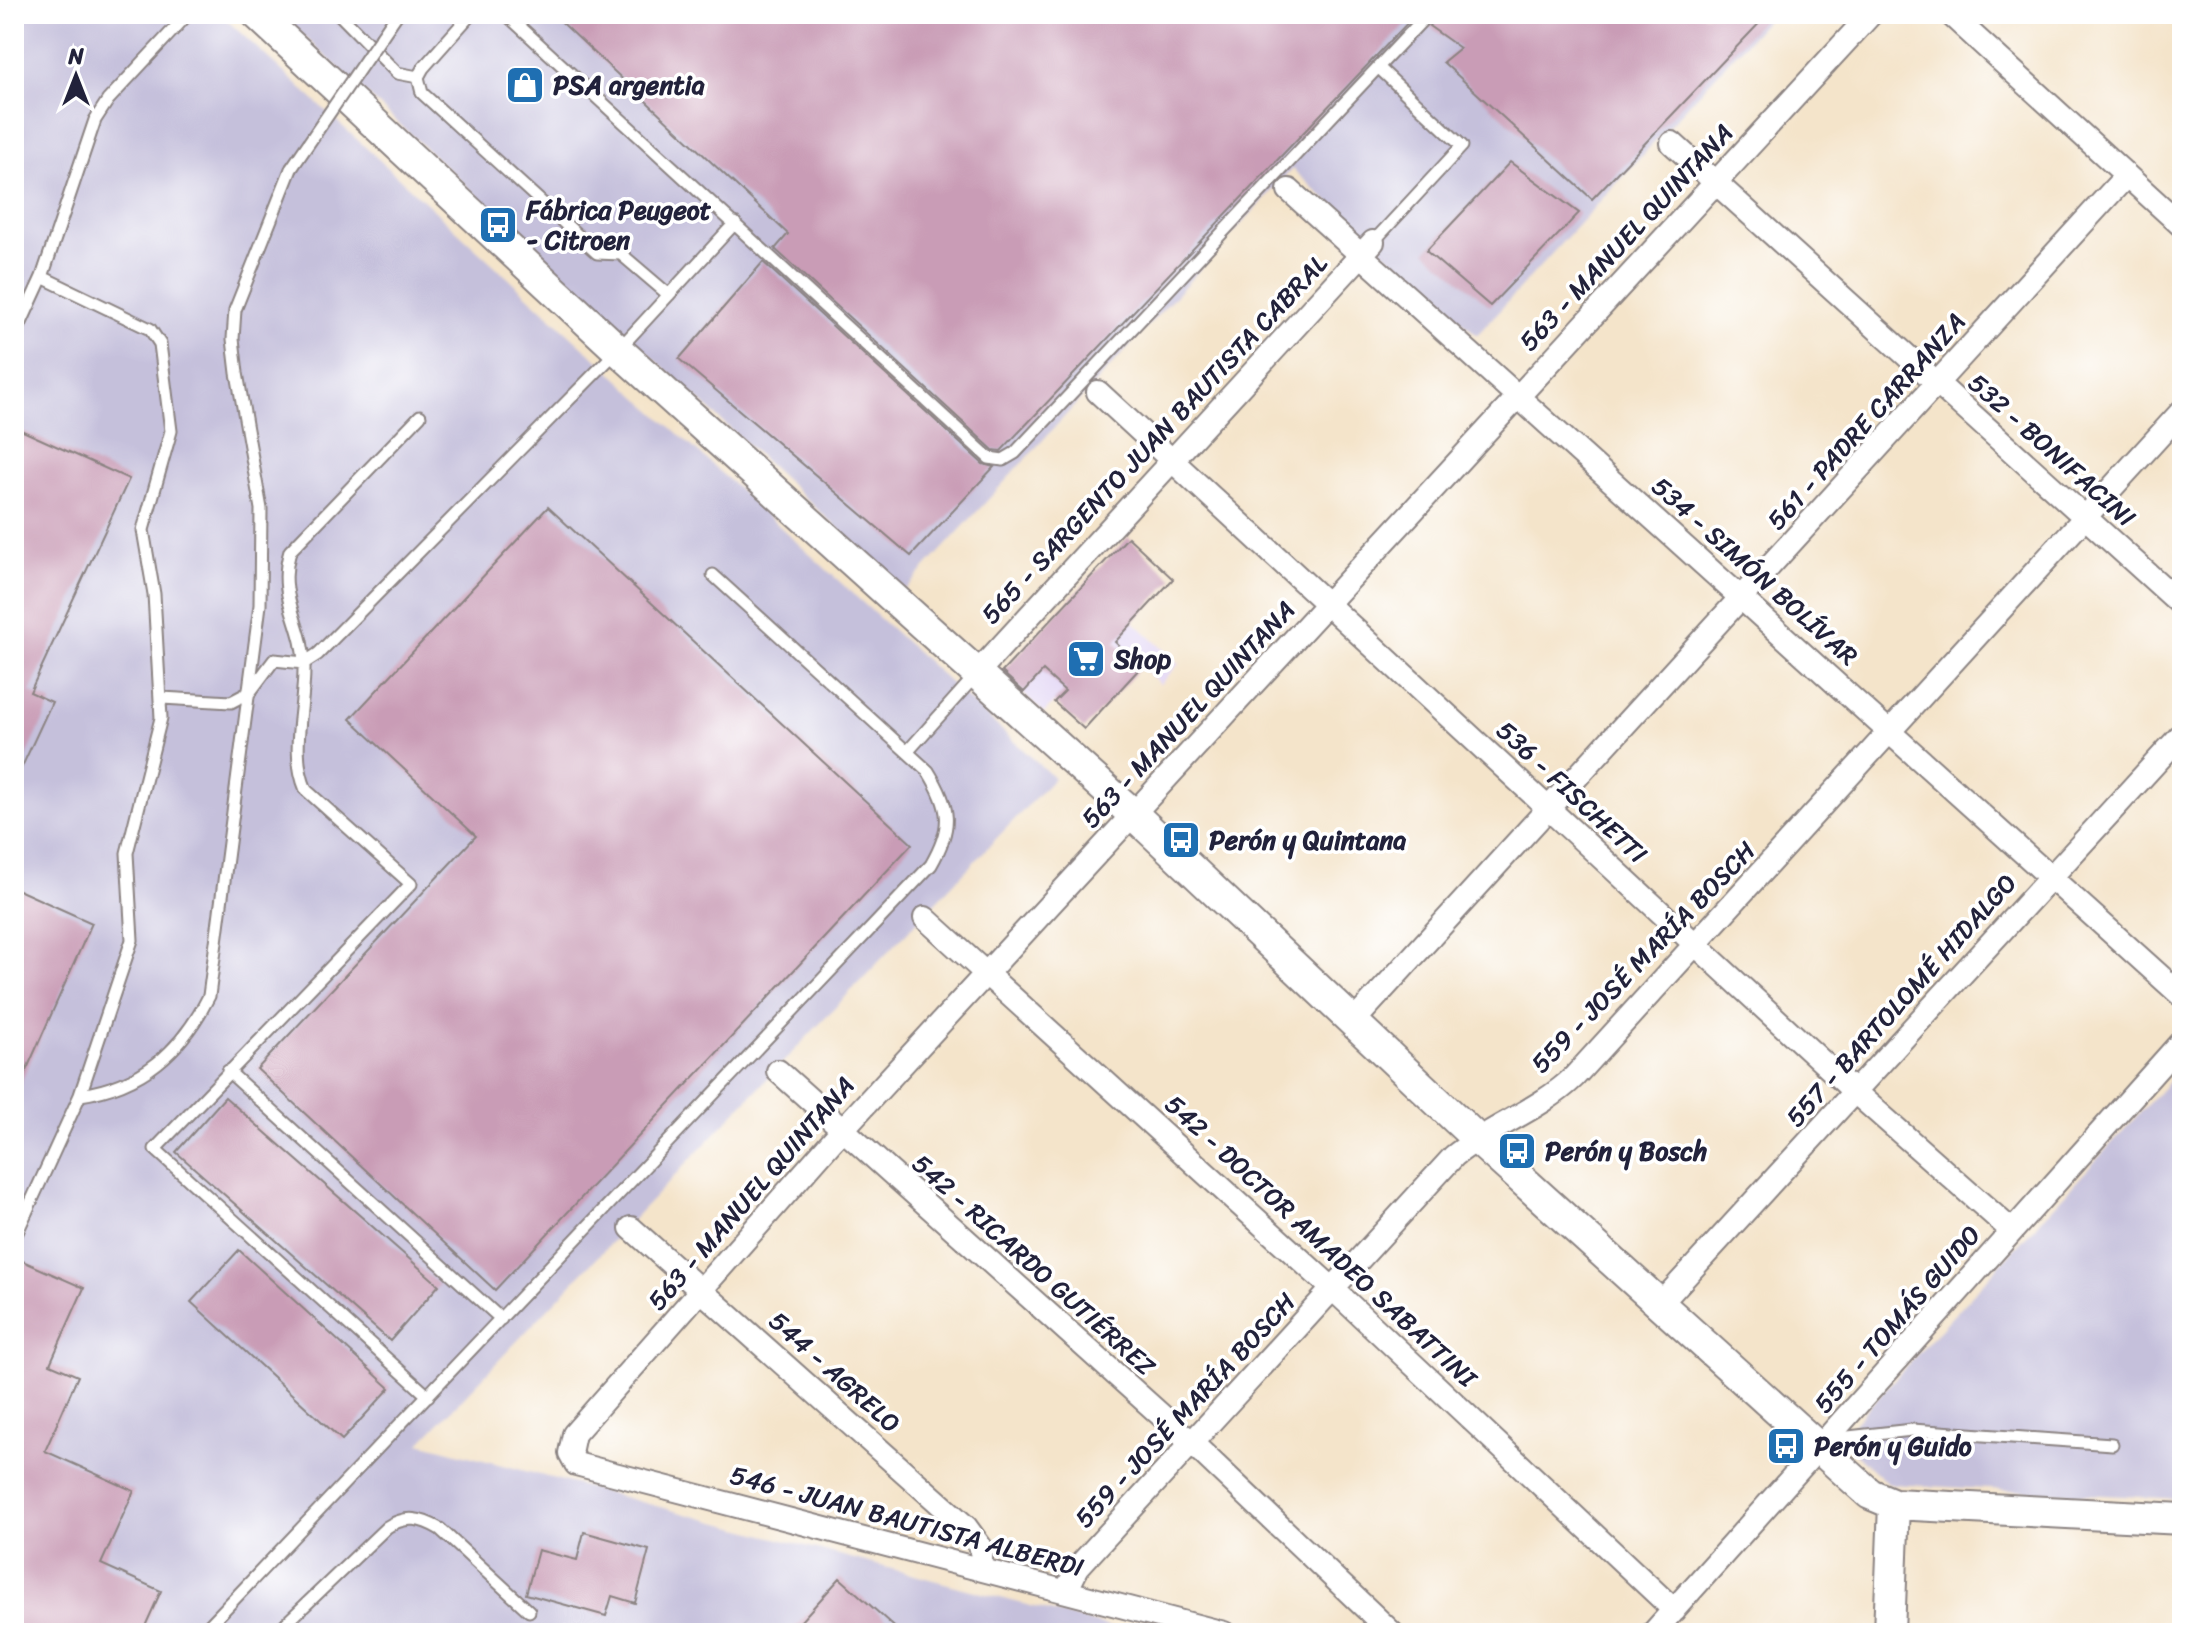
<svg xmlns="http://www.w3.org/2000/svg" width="2196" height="1647" viewBox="0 0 2196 1647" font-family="Sriracha,sans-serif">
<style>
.built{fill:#e1d4f4}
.industrial{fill:#c5c0db}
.building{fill:#c99cb6}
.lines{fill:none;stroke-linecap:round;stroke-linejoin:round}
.lane-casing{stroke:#8b8382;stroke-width:15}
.street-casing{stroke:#8b8382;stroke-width:26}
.secondary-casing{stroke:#8b8382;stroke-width:34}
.lane{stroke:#fff;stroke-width:11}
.street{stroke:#fff;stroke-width:22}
.secondary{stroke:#fff;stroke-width:30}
.lane-bridge-casing{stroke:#8b8382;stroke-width:15;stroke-linecap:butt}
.lane-bridge{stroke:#fff;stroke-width:11}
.labels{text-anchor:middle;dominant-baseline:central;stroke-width:7;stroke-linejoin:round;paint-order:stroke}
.poi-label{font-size:26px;font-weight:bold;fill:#22223b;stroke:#fff;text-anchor:start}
.street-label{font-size:26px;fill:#22223b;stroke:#fff}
</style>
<rect width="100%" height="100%" fill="#fff"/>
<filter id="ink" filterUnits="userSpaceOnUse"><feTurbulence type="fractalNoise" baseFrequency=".0125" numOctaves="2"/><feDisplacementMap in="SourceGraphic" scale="16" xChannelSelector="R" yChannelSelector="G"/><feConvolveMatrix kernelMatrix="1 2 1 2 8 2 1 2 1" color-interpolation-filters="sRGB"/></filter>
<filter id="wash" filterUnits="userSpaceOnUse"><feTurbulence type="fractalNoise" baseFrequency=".006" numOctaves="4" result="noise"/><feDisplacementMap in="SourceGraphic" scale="32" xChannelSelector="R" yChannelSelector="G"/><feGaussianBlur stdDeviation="1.8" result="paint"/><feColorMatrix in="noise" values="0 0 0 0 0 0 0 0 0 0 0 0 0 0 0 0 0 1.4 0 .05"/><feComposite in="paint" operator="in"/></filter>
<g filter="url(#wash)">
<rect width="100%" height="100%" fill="#f4e4ca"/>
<!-- built -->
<path class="built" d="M1089 580 1179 664 1160 684 1113 640 1044 713 1001 673Z"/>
<!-- industrial -->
<path class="industrial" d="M14 14H220L1054 778 420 1443 1132 1633H14V163L23 143 14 135Z
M280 14H1772L1477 335 1292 169 905 590Z
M2182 1067V1499L1888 1484 1846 1445 1845 1433Z"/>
<g id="blocks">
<!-- building -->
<path class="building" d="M553 14H1416L1001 451 993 450 775 249 788 234Z
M1436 14H1768L1592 199 1443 62 1460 48 1429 26Z
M1510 162 1579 213 1490 306 1426 251Z
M763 262 983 464 994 467 911 556 679 359Z
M14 427 129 479 30 692 52 702 14 784Z
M548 507 912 844 495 1290 257 1069 476 836 350 719Z
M1128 537 1173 579 1115 642 1141 667 1084 729 1054 702 1065 691 1043 671 1024 692 1002 672Z
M14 888 92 923 14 1098Z
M225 1097 439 1285 390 1341 176 1152Z
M239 1250 390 1388 342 1440 191 1302Z
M18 1259 84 1288 50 1364 78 1376 45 1451 134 1491 101 1564 161 1591 142 1633H14V1267Z
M584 1532 649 1550 635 1603 612 1596 606 1616 526 1594 538 1550 577 1560Z
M840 1578 901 1633H790Z"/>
</g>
</g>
<g filter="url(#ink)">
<use href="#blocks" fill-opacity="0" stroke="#8b8382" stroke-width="2"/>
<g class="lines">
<defs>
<path id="lane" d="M339 14 397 73 418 77
M471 14 423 68 418 77 422 93 597 253 621 254 669 295
M506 14 989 458 1003 460 1015 453 1428 14
M382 36 397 14
M1373 242 1462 146 1378 67
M14 338 42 277 95 120 108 100 188 14
M420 416 290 551C276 598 304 623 304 666 305 707 289 751 306 790L411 884 155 1149 428 1396
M162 698 231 702 250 692 274 660 304 663 318 654 618 350 735 223
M908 751 976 675
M228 1071 501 1319
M80 1095C142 1086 181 1052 209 996L260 605 261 509 237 373 233 339 235 310 291 169
M14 1239 80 1095 132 940 127 853 161 718 154 594 143 530 171 431 160 344 150 329 42 277
M1830 1439 1912 1430 2112 1444
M202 1633 931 865C953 827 951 808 928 771L713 575
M276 1633 387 1527C406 1515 421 1518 440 1529L529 1611"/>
<path id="street" d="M1950 14 2182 226
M1672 143 2182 605
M1289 190 2182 996
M1098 392 1856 1093 2011 1230
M976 674 1373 242
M925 918 1335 1291 1674 1610
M1354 1021 2126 176
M778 1071 1192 1443 1392 1633
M631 1228 966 1527 982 1549 980 1569
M1661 1303 2182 734
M1066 1591 1078 1567 1454 1156C1491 1126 1540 1110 1574 1077L2182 411
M1224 1633 576 1464 570 1453 574 1434 841 1131 1871 14
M1653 1633 2182 1041"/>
<path id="secondary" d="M257 14 618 350 1133 814 1476 1138 1870 1494 1894 1504 2182 1519
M1889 1633 1894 1504"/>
</defs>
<!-- lane casing -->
<use href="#lane" class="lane-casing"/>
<!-- street casing -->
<use href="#street" class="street-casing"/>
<!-- secondary casing -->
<use href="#secondary" class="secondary-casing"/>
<!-- lane -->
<use href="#lane" class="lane"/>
<!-- street -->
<use href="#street" class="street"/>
<!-- secondary -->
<use href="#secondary" class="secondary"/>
<defs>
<path id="lane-bridge" d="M291 169 382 36"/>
</defs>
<!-- lane-bridge casing -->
<use href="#lane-bridge" class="lane-bridge-casing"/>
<!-- lane-bridge -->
<use href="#lane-bridge" class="lane-bridge"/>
</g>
</g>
<!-- icons -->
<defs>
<symbol id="shop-square" viewBox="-11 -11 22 22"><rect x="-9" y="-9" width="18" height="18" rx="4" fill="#1f6fb2" stroke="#fff"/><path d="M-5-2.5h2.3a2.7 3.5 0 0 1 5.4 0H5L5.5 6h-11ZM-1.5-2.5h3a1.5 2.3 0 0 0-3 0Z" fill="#fff"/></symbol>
<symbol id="bus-square" viewBox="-11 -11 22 22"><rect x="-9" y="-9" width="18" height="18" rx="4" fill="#1f6fb2" stroke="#fff"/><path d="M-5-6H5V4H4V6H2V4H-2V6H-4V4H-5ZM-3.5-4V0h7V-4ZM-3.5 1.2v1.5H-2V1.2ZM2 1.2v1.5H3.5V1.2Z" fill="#fff"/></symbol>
<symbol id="supermarket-square" viewBox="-11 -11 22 22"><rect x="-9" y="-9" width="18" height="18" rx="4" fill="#1f6fb2" stroke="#fff"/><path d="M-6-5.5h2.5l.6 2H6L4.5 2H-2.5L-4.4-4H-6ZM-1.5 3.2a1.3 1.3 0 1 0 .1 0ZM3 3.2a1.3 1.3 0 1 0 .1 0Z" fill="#fff"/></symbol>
</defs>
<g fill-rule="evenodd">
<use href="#shop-square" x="503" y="63" width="44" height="44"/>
<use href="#bus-square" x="476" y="203" width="44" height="44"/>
<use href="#supermarket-square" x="1064" y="637" width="44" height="44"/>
<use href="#bus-square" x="1159" y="818" width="44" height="44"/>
<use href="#bus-square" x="1495" y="1129" width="44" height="44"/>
<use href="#bus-square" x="1764" y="1424" width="44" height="44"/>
</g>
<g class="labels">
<!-- poi labels -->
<g class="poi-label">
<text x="553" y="85">PSA argentia</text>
<text x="526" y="210">Fábrica Peugeot<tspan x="526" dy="30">- Citroen</tspan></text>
<text x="1114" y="659">Shop</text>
<text x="1209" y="840">Perón y Quintana</text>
<text x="1545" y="1151">Perón y Bosch</text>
<text x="1814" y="1446">Perón y Guido</text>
</g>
<!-- street labels -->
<g class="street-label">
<text transform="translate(1626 237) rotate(-47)">563 - MANUEL QUINTANA</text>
<text transform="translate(1866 421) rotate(-48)">561 - PADRE CARRANZA</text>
<text transform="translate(1154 439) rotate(-47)">565 - SARGENTO JUAN BAUTISTA CABRAL</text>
<text transform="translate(2052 450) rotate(42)">532 - BONIFACINI</text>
<text transform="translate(1755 571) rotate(42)">534 - SIMÓN BOLÍVAR</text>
<text transform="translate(1188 714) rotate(-47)">563 - MANUEL QUINTANA</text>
<text transform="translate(1572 792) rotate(43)">536 - FISCHETTI</text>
<text transform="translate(1643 957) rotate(-46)">559 - JOSÉ MARÍA BOSCH</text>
<text transform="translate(1901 1000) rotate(-48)">557 - BARTOLOMÉ HIDALGO</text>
<text transform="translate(751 1193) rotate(-49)">563 - MANUEL QUINTANA</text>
<text transform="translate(1321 1241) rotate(43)">542 - DOCTOR AMADEO SABATTINI</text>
<text transform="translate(1034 1265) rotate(42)">542 - RICARDO GUTIÉRREZ</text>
<text transform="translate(1897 1319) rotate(-49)">555 - TOMÁS GUIDO</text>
<text transform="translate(835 1372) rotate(42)">544 - AGRELO</text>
<text transform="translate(1185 1410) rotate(-47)">559 - JOSÉ MARÍA BOSCH</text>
<text transform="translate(907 1521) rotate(15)">546 - JUAN BAUTISTA ALBERDI</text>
</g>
</g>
<!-- margin -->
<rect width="2196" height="1647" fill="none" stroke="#fff" stroke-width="48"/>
<!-- north arrow -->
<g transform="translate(76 76)" stroke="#ffffff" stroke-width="6" paint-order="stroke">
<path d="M0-6L14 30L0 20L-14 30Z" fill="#22223b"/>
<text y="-12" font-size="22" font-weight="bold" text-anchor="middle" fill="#22223b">N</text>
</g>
</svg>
